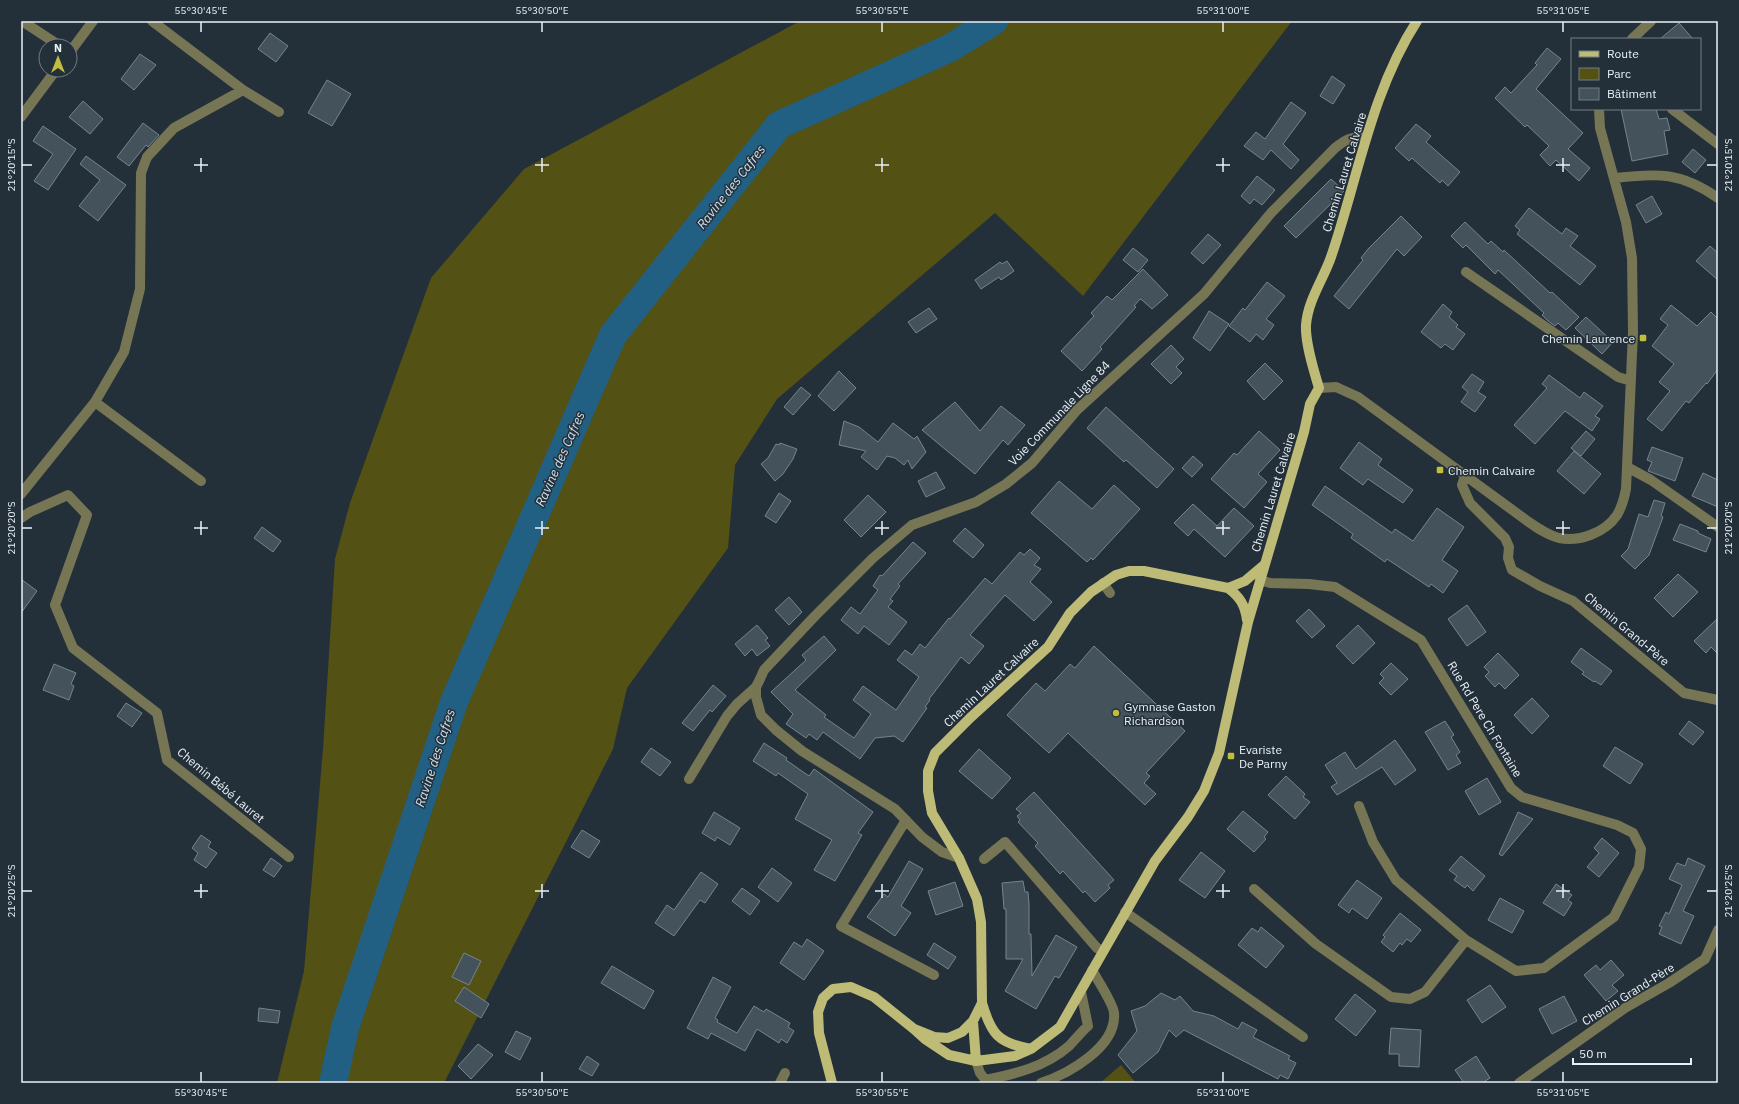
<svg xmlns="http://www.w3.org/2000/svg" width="1739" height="1104" viewBox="0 0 1739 1104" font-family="'IBM Plex Sans',sans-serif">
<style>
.green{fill:#545115}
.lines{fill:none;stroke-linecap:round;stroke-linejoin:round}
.river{stroke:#215f83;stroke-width:28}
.building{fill:#44525b;stroke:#76848e}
.minor{stroke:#767554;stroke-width:10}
.major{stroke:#bdbb75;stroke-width:10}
.ticks{fill:none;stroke:#e9f1f7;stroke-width:1.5}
.poi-dot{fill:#c2bd3f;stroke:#243039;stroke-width:1.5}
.labels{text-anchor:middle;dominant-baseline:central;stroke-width:3;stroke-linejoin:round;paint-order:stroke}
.street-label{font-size:12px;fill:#e9f1f7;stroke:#243039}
.poi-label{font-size:12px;fill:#e9f1f7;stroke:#243039;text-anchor:start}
.water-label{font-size:13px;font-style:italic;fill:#cfe2ef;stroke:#243039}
.neatline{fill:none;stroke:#e9f1f7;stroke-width:1.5}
.ticks-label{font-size:10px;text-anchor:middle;fill:#e9f1f7}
</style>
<rect width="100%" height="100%" fill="#243039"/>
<!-- green -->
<path class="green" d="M800 21H1292L1083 296 995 213 777 399 735 465 728 548 627 688 613 749 444 1083H277L304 971 323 749 335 559 350 503 431 278 524 169Z
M1121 1065 1136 1083H1100Z"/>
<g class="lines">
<!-- river -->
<path class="river" d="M333 1083 345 1028 454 702 613 335 779 125 950 48 994 21"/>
</g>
<!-- building -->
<path class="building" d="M1679 23 1693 39H1660Z
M270 33 288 46 276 62 258 49Z
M1547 48 1561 59 1536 89 1583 133 1568 149 1590 168 1579 181 1556 160 1550 166 1540 155 1549 146 1527 125 1525 127 1495 98 1505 87 1511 93 1537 65 1535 63Z
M140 54 156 65 134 90 121 79Z
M1332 76 1345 85 1333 104 1320 96Z
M327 80 351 94 332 126 308 113Z
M83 101 103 119 90 134 69 117Z
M1291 102 1306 113 1283 144 1299 160 1291 169 1271 150 1263 160 1244 146 1256 132 1265 139Z
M1621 109H1656L1659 119 1667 118 1670 130 1664 131 1668 154 1632 161Z
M143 123 159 135 148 147 146 145 129 166 117 157Z
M1416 124 1431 136 1426 142 1460 172 1448 186 1442 180 1440 183 1412 158 1409 161 1395 148Z
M43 126 76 149 48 190 34 181 53 154 33 141Z
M1693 149 1706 160 1695 173 1682 162Z
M86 156 126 185 98 221 79 206 100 180 80 164Z
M1257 176 1275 190 1262 205 1254 199 1250 204 1241 196Z
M1331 179 1344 191 1296 238 1284 226Z
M1652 196 1662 214 1646 223 1636 205Z
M1529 208 1562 234 1566 228 1578 236 1570 246 1596 266 1580 285 1517 234 1520 230 1515 226Z
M1401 216 1422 237 1404 256 1397 249 1349 309 1334 296 1363 260 1361 258 1368 249Z
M1465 222 1488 244 1491 241 1503 252 1504 250 1550 293 1552 292 1579 317 1566 330 1558 323 1555 326 1548 321 1542 315 1544 313 1498 270 1495 274 1466 245 1463 248 1451 236Z
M1208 234 1221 245 1203 264 1191 253Z
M1710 246 1718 253V280L1696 261Z
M1133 248 1148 260 1138 272 1123 260Z
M1007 261 1014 271 1001 280 999 277 981 289 975 280 1000 262 1002 264Z
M1143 269 1168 295 1152 309 1142 300 1140 299 1134 306 1136 307 1100 347 1102 349 1082 371 1061 351 1094 316 1091 313 1107 296 1112 300Z
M1267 282 1285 296 1266 319 1274 325 1263 340 1256 334 1250 342 1229 326 1243 308 1245 310Z
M1443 304 1452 312 1449 317 1458 325 1456 327 1465 334 1453 350 1445 344 1441 348 1421 332Z
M1671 305 1697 326 1711 312 1718 319V369L1707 384 1706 383 1689 403 1686 401 1662 431 1647 419 1670 391 1659 382 1674 364 1652 346 1668 325 1660 319Z
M929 308 937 319 916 333 908 322Z
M1209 311 1229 324 1210 351 1193 338Z
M1586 317 1613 342 1602 354 1575 328Z
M1171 345 1184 359 1176 367 1182 373 1171 384 1151 364Z
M1265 363 1283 381 1264 400 1247 381Z
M839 371 856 388 834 411 818 396Z
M1472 374 1484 382 1478 392 1486 397 1475 412 1461 402 1468 392 1462 387Z
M1549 375 1580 398 1584 392 1603 406 1595 416 1600 419 1592 431 1565 411 1535 444 1514 425 1547 388 1542 384Z
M801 387 811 395 793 415 784 407Z
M955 402 980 431 1001 406 1025 425 1008 445 1003 440 975 474 922 430Z
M1106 407 1174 469 1157 488 1126 460 1124 462 1087 428Z
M844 421 859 427 878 442 893 423 914 439 917 436 926 452 912 469 908 460 904 465 895 458 887 456 877 470 861 457 866 451 839 445Z
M1259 431 1280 450 1258 474 1267 482 1244 508 1211 479 1234 453 1237 455Z
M1586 431 1595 439 1581 456 1571 448Z
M1359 442 1382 459 1378 465 1413 490 1403 503 1368 479 1363 485 1340 468Z
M780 443 797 449 793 459 783 474 775 481 761 464 768 458 776 444 779 445Z
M1652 447 1683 458 1675 481 1648 471 1652 462 1647 460Z
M1574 451 1601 474 1584 494 1557 471Z
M1193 456 1203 465 1192 477 1182 468Z
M936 472 945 488 926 497 918 481Z
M1703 473 1718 480V507L1692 496Z
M1059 481 1092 509 1114 485 1140 509 1093 560 1091 558 1087 562 1031 513Z
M1325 486 1392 533 1395 529 1413 541 1437 508 1464 527 1442 560 1458 571 1443 593 1431 584 1429 587 1387 559 1385 562 1351 538 1353 534 1312 505Z
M779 493 791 501 776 523 765 516Z
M868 495 886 512 861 537 844 520Z
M1654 500 1665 503 1661 516 1663 517 1649 555 1635 569 1621 556 1628 549 1639 514 1648 517Z
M1193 504 1217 526 1234 508 1254 526 1225 557 1194 529 1188 536 1174 523Z
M1680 524 1698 531V533L1711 539 1706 552 1673 540Z
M262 527 281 541 273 552 254 538Z
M965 528 984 545 973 558 953 541Z
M913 542 926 553 898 584 900 586 890 599 893 601 888 607 907 622 889 645 864 626 858 634 841 620 851 607 860 614 878 590 873 586 880 575 882 576Z
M1030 549 1040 558 1034 565 1041 569 1030 582 1052 602 1034 621 1005 595 970 635 984 646 969 664 961 657 929 699 930 700 925 707 927 708 903 742 894 736 875 738 860 759 823 732 817 740 809 734 806 738 786 724 793 714 771 692 806 660 802 655 824 636 836 650 795 690 826 715 824 717 854 738 871 714 853 700 863 686 896 710 919 677 897 660 905 650 912 655 920 644 925 648 949 618 950 619 985 578 992 584 1020 552 1024 555Z
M1678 574 1698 592 1673 617 1654 598Z
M21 579 37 591 21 613Z
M789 597 802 612 789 625 775 610Z
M1467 605 1486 632 1467 646 1448 619Z
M1309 609 1325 626 1312 638 1296 621Z
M1718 618V654L1711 647 1706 653 1694 641Z
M757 625 768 638 765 640 770 646 757 656 752 649 745 656 735 644Z
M1358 625 1375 643 1353 664 1336 646Z
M1094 646 1185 731 1146 773 1150 776 1144 783 1156 794 1145 805 1068 733 1049 753 1007 715 1036 683 1045 691 1070 664 1075 668Z
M1581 648 1612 671 1601 685 1595 681 1594 682 1582 674 1584 672 1571 662Z
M1498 653 1519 675 1505 689 1499 683 1495 687 1485 676 1489 672 1484 667Z
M1391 663 1408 679 1391 695 1379 683 1384 678 1380 674Z
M54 664 76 673 71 684 74 686 69 700 43 690Z
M713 685 726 696 712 712 710 710 693 731 682 723Z
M1532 698 1549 716 1532 734 1514 715Z
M126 703 142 713 132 727 117 716Z
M1445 721 1454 735 1451 737 1460 752 1456 755 1461 763 1448 770 1425 732Z
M1689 721 1704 732 1693 745 1679 734Z
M1395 740 1416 770 1395 785 1382 767 1337 795 1331 787 1337 783 1325 765 1345 752 1356 769Z
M764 743 787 758 786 760 809 776 814 769 873 812 858 833 862 835 835 881 814 870 832 840 795 819 808 794 778 773 776 776 753 761Z
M1615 747 1643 764 1630 784 1603 766Z
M651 748 671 762 660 776 641 762Z
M979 749 1011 778 992 799 959 771Z
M1286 776 1305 794 1303 797 1310 802 1295 819 1268 795Z
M1487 778 1501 802 1479 815 1465 791Z
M1034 792 1114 880 1108 885 1110 888 1095 902 1085 891 1083 893 1063 871 1060 874 1035 846 1038 843 1018 822 1020 820 1017 816 1021 813 1016 809Z
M1243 811 1268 832 1264 837 1266 839 1254 852 1227 829Z
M714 812 740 828 730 845 717 837 715 841 702 833Z
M1518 812 1533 819 1502 856 1499 854Z
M582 830 600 841 589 858 571 847Z
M201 835 211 842 208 847 217 853 206 868 194 860 198 853 192 848Z
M1602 838 1619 853 1599 877 1587 867 1599 853 1594 848Z
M1201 852 1225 871 1205 898 1179 880Z
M1461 856 1485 876 1473 891 1467 885 1465 888 1454 880 1457 876 1449 870Z
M271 858 282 866 274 877 263 870Z
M1688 858 1705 866 1683 911 1694 916 1681 944 1659 934 1662 927 1659 926 1666 912 1669 914 1682 885 1669 879 1677 863 1685 866Z
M909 861 923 869 901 906 911 913 895 936 867 917 884 894 888 897Z
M772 868 792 883 778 902 758 887Z
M701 872 718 884 705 903 700 900 674 936 655 923 667 905 674 910Z
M1357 880 1382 898 1367 919 1352 908 1349 913 1338 905Z
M1023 881 1025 892H1028L1029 904V934H1031L1032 976 1056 935 1077 947 1059 978 1055 976 1036 1009 1005 991 1023 959H1006V909H1004L1002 883Z
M955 882 963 906 936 915 928 891Z
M1556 884 1572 895 1568 900 1572 903 1564 916 1543 903Z
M742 888 760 901 750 915 732 901Z
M1500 898 1524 911 1512 933 1488 920Z
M1400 913 1421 930 1411 942 1407 939 1402 945 1400 943 1393 952 1381 942 1385 937 1383 935Z
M1261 927 1284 946 1266 968 1238 945 1252 928 1258 932Z
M807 939 824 951 804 980 780 963 794 942 802 947Z
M934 943 956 957 948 969 927 955Z
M464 953 481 961 469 985 452 977Z
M1611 960 1624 975 1612 985 1618 991 1606 1001 1584 975 1596 965 1600 970Z
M612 966 654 991 644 1009 601 983Z
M713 977 731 987 715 1018 718 1020 717 1022 737 1033 754 1006 764 1012 766 1009 790 1023 788 1027 794 1031 787 1043 781 1039 779 1043 757 1029 745 1051 711 1033 708 1039 687 1028Z
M1490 985 1506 1007 1482 1023 1467 1000Z
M464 987 489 1004 481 1018 455 1001Z
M1161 993 1175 1000 1180 996 1193 1011 1214 1016 1238 1029 1242 1022 1257 1030 1253 1037 1290 1056 1288 1059 1296 1063 1288 1079 1280 1075 1278 1079 1184 1030 1176 1037 1169 1030 1158 1052 1133 1073 1118 1055 1137 1031 1131 1011 1145 1006Z
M1355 994 1376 1011 1356 1036 1335 1019Z
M1564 996 1577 1021 1552 1034 1539 1009Z
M259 1008 280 1011 278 1023 258 1021Z
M1391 1028 1421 1030 1419 1067 1399 1066V1054H1389Z
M516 1031 531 1038 520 1060 505 1052Z
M478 1044 493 1055 471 1079 458 1066Z
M587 1056 599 1064 592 1076 579 1069Z
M1476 1056 1490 1078 1482 1083H1464L1455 1070Z"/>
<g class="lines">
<!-- minor -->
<path class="minor" d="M22 21 60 46
M152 21 243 90 279 112
M1632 39 1651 21
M70 52 93 21
M1672 109 1718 144
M21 117 56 70
M1615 178C1658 173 1681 172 1718 198
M1466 272 1618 377 1631 381
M1319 388 1336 387 1358 397 1526 520C1536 527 1547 535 1559 538 1579 542 1605 533 1617 515 1622 507 1624 499 1626 489L1633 332 1632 258 1626 222 1600 128 1599 109
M95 402 201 481
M1627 467 1651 480 1718 527
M1465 476 1462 485 1470 503 1505 538 1509 547 1508 558 1512 570 1540 586 1573 601 1684 693 1718 700
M21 494 95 402 124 352 140 289 141 173 147 157 174 128 243 90
M21 518 30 512 68 495 87 515 55 605 73 648 157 713 167 760 289 857
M1260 580 1270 583 1309 584 1335 587 1421 640 1511 788 1522 797 1617 825 1633 833 1641 849 1639 867 1614 917 1544 968 1516 971 1466 940 1396 880 1373 842 1359 806
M1103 583 1110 593
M689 779 727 716 737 704 756 687
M906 820 841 926 934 975
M959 858 942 852 922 837 895 809 802 751 776 730 761 715 756 697V687L760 679 764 670 815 616 873 558 912 525 976 502 1006 484 1032 463 1077 410 1204 294 1271 213 1335 148C1345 140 1352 136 1365 137
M984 859 1005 842 1097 948 1103 951
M1254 889 1316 944 1391 997 1410 999 1425 992 1466 940
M1125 912 1303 1037
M976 1061 980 1073 988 1083
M985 1080C1015 1074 1045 1067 1069 1046 1075 1040 1081 1032 1088 1026L1081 992
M780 1083 785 1073
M1041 1083C1068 1074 1117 1047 1114 1013 1114 1005 1097 979 1092 970
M1519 1083 1625 1008 1669 983 1705 959 1718 930"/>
<!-- major -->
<path class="major" d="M1228 588C1240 597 1245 605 1247 620
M982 1003C991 1034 998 1043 1031 1049
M973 1021 976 1061
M914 1029 925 1039 949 1055 976 1061 1015 1056 1031 1049 1060 1027 1155 861 1188 817 1204 791 1219 753 1248 622 1304 432 1310 404 1319 388C1314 371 1305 343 1306 325 1308 300 1323 280 1331 257 1358 178 1371 92 1417 21
M832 1083 819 1033 818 1012 823 998 833 989 851 987 874 997 914 1029 934 1037 948 1038 962 1032 973 1021 982 1003 981 922 977 899 959 858 932 813 928 791V771L935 753 970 718 1048 647 1070 613 1091 592 1116 575 1129 571H1144L1228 588 1245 581 1264 565"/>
</g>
<!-- ticks -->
<path class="ticks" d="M201 22V32M542 22V32M882 22V32M1223 22V32M1563 22V32M201 158V172M542 158V172M882 158V172M1223 158V172M1563 158V172M22 165H32M194 165H208M535 165H549M875 165H889M1216 165H1230M1556 165H1570M1707 165H1717M201 521V535M542 521V535M882 521V535M1223 521V535M1563 521V535M22 528H32M194 528H208M535 528H549M875 528H889M1216 528H1230M1556 528H1570M1707 528H1717M201 884V898M542 884V898M882 884V898M1223 884V898M1563 884V898M22 891H32M194 891H208M535 891H549M875 891H889M1216 891H1230M1556 891H1570M1707 891H1717M201 1072V1082M542 1072V1082M882 1072V1082M1223 1072V1082M1563 1072V1082"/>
<!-- markers -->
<g class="poi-dot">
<rect x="1639" y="334" width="8" height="8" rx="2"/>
<rect x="1436" y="466" width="8" height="8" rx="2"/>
<circle cx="1116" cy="713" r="4"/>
<rect x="1227" y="752" width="8" height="8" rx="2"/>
</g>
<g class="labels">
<!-- street labels -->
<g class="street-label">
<text transform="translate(1344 172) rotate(-73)">Chemin Lauret Calvaire</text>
<text transform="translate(1059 413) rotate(-46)">Voie Communale Ligne 84</text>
<text transform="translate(1273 492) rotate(-73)">Chemin Lauret Calvaire</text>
<text transform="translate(1627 629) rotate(40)">Chemin Grand-Père</text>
<text transform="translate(991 682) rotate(-43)">Chemin Lauret Calvaire</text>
<text transform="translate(1485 719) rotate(59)">Rue Rd Pere Ch Fontaine</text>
<text transform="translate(221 785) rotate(40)">Chemin Bébé Lauret</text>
<text transform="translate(1628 994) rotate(-32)">Chemin Grand-Père</text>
</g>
<!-- poi labels -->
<g class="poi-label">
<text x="1635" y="338" text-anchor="end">Chemin Laurence</text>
<text x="1448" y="470">Chemin Calvaire</text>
<text x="1124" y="706">Gymnase Gaston<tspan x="1124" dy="14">Richardson</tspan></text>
<text x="1239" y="749">Evariste<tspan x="1239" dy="14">De Parny</tspan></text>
</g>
<!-- water labels -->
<g class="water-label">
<text transform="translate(731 187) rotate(-52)">Ravine des Cafres</text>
<text transform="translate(560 459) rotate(-66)">Ravine des Cafres</text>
<text transform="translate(435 758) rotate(-72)">Ravine des Cafres</text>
</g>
</g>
<!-- border -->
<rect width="1739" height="1104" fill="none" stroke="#243039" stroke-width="44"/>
<!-- legend -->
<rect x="1571" y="38" width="130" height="72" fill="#243039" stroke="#737d85"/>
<rect x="1579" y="51" width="20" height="6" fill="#bdbb75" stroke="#737d85"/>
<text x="1607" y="58" font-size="12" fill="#e9f1f7">Route</text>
<rect x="1579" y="68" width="20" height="12" fill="#545115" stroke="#737d85"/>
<text x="1607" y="78" font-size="12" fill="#e9f1f7">Parc</text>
<rect x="1579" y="88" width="20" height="12" fill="#44525b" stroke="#737d85"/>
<text x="1607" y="98" font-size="12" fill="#e9f1f7">Bâtiment</text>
<!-- north arrow -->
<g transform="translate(58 58)"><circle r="19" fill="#243039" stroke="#737d85"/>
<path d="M0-3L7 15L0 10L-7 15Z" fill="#c2bd3f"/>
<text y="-6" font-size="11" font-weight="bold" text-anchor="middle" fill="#e9f1f7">N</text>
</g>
<!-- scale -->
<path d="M1573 1058v6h118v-6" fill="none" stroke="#e9f1f7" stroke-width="2"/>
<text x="1579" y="1058" font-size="12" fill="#e9f1f7" stroke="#243039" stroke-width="3" paint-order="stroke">50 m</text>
<rect x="22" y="22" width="1695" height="1060" class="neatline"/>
<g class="ticks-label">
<text x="201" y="14">55°30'45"E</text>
<text x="542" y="14">55°30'50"E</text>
<text x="882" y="14">55°30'55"E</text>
<text x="1223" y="14">55°31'00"E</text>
<text x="1563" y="14">55°31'05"E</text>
<text transform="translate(11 165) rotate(-90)" y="4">21°20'15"S</text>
<text transform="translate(1728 165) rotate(-90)" y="4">21°20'15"S</text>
<text transform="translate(11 528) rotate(-90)" y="4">21°20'20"S</text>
<text transform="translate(1728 528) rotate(-90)" y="4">21°20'20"S</text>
<text transform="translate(11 891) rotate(-90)" y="4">21°20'25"S</text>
<text transform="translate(1728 891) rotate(-90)" y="4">21°20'25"S</text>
<text x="201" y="1096">55°30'45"E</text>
<text x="542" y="1096">55°30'50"E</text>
<text x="882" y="1096">55°30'55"E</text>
<text x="1223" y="1096">55°31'00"E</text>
<text x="1563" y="1096">55°31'05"E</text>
</g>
</svg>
